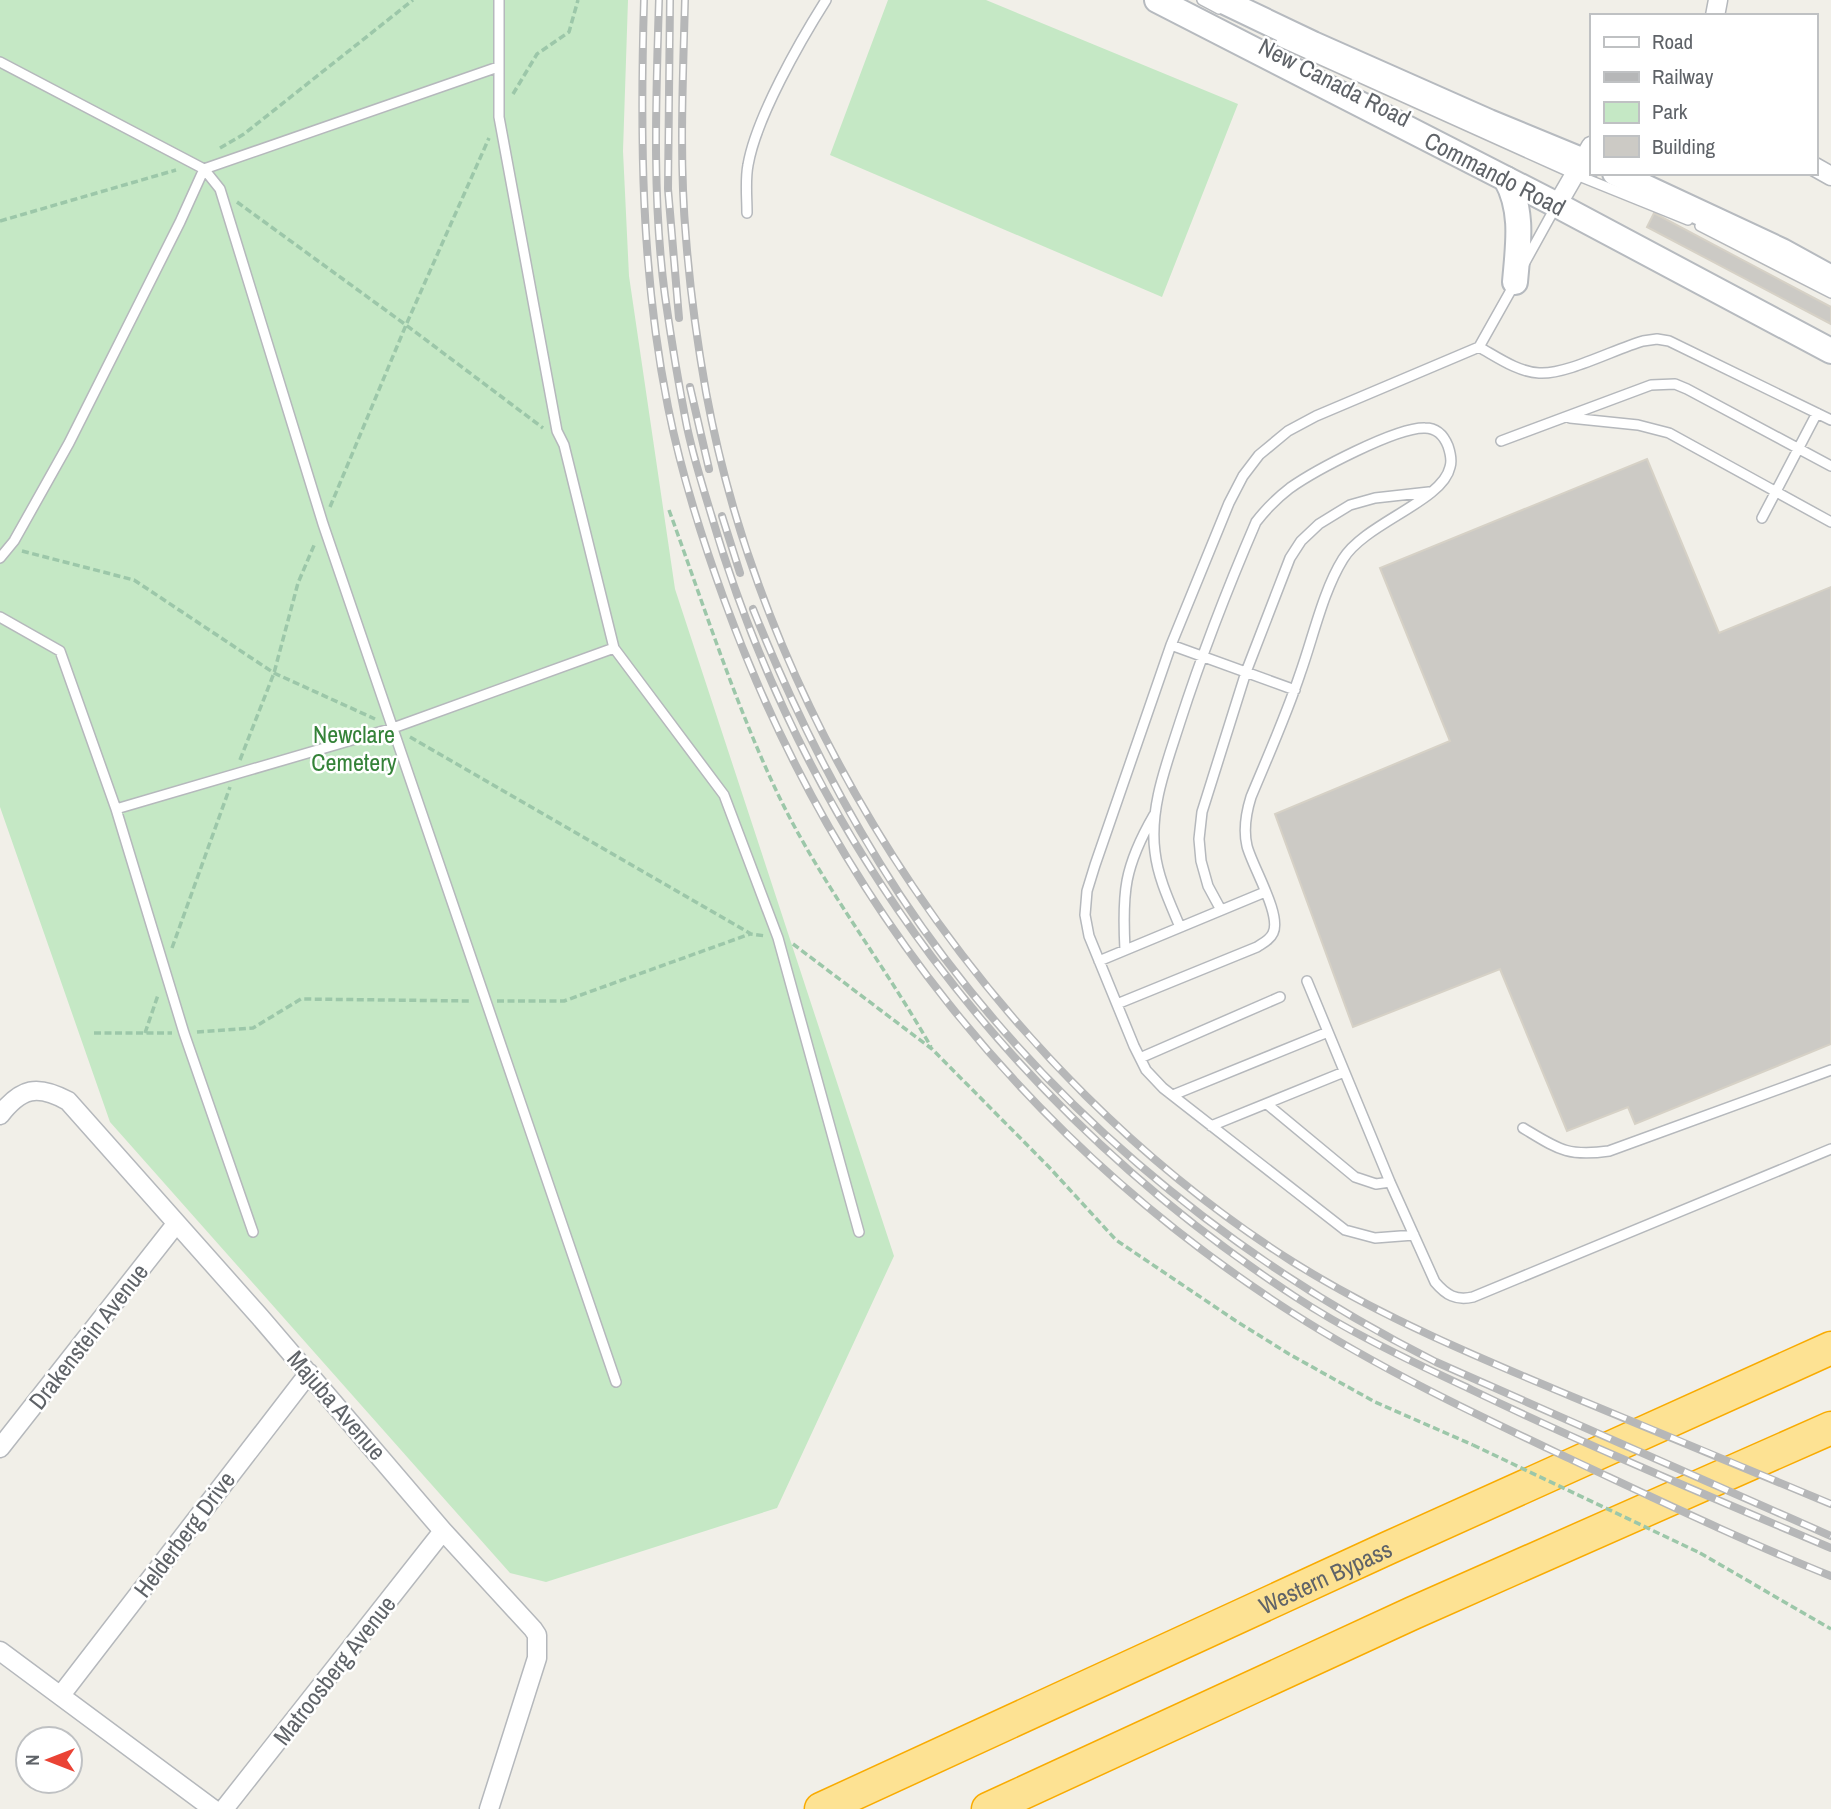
<svg xmlns="http://www.w3.org/2000/svg" width="1831" height="1809" viewBox="0 0 1831 1809" font-family="'Archivo Narrow',sans-serif">
<style>
.green{fill:#c5e8c5}
.building{fill:#cccac5;stroke:#d6d1c6;stroke-width:2}
.lines{fill:none;stroke-linecap:round;stroke-linejoin:round}
.lane-casing{stroke:#b5b8bc;stroke-width:12}
.street-casing{stroke:#b5b8bc;stroke-width:21}
.secondary-casing{stroke:#b6babf;stroke-width:28}
.highway-casing{stroke:#f9ab00;stroke-width:35}
.path{stroke:#9cc7a9;stroke-width:3.5;stroke-dasharray:7 3.5;stroke-linecap:butt}
.lane{stroke:#fff;stroke-width:9}
.street{stroke:#fff;stroke-width:18}
.secondary{stroke:#fff;stroke-width:24}
.highway{stroke:#fde293;stroke-width:32}
.rail-casing{stroke:#b6b7b8;stroke-width:8}
.rail{stroke:#fff;stroke-width:5;stroke-dasharray:16;stroke-linecap:butt}
.path-bridge{stroke:#9cc7a9;stroke-width:3.5;stroke-dasharray:7 3.5;stroke-linecap:butt}
.labels{text-anchor:middle;dominant-baseline:central;stroke-width:5;stroke-linejoin:round;paint-order:stroke}
.street-label{font-size:24px;fill:#5f6368;stroke:#fff}
.park-label{font-size:24px;fill:#348238;stroke:#fff}
</style>
<rect width="100%" height="100%" fill="#f1efe8"/>
<!-- green -->
<path class="green" d="M0 0H628L623 151 629 276 675 589 894 1256 777 1508 546 1582 510 1573 110 1122 0 807Z
M888 0H986L1238 104 1162 297 830 155Z"/>
<!-- building -->
<path class="building" d="M1654 213 1831 307V324L1647 227Z
M1647 459 1719 633 1831 587V1044L1635 1124 1628 1107 1567 1131 1500 969 1353 1027 1275 814 1450 741 1380 568Z"/>
<g class="lines">
<defs>
<path id="lane" d="M499 0V117L557 431 564 445 614 648 724 795 778 938 859 1232
M1202 0 1219 9
M1281 42 1574 174 1688 220
M0 62 204 169 220 189 323 524 616 1382
M747 213C747 197 745 180 748 165 756 118 800 41 826 0
M1700 226 1831 293
M1524 264 1556 206
M1479 347C1497 357 1518 372 1539 373 1566 375 1615 349 1643 341L1657 339 1669 341 1831 420
M1570 418 1638 425 1669 433 1831 522
M1501 441 1651 385 1675 384 1687 389 1831 466
M1762 518 1817 413
M0 558 14 541 69 443 180 222 204 169 498 67
M0 617 60 651 116 809 184 1033 253 1232
M1171 645 1295 690
M116 809 393 728 614 648
M1221 910 1208 886 1201 861 1199 839 1202 812 1246 672 1290 558 1301 541 1319 524 1350 505 1375 498 1429 492
M1125 950C1122 892 1124 867 1154 815
M1099 961 1265 892
M1307 981 1390 1182 1435 1282C1446 1295 1456 1301 1473 1297L1831 1149
M1117 1004 1257 947C1263 943 1270 940 1273 933 1282 915 1252 866 1247 846 1243 829 1246 813 1251 797 1268 756 1286 716 1300 674 1313 638 1323 591 1343 559 1365 523 1443 501 1450 467 1452 461 1450 452 1448 446 1444 436 1437 428 1425 428 1396 427 1314 471 1290 488 1277 498 1266 509 1256 522 1228 587 1202 654 1180 722 1167 763 1149 808 1155 852 1158 878 1170 903 1180 927
M1140 1058 1280 997
M1173 1095 1328 1032
M1267 1104 1355 1177 1376 1184 1390 1182
M1211 1126 1344 1072
M1523 1128C1558 1149 1567 1157 1609 1151L1831 1070
M1414 1235 1375 1238 1345 1230 1163 1088 1146 1070 1134 1046 1089 936 1085 915 1087 891 1095 865 1171 645 1229 503 1243 476 1259 455 1288 431 1316 416 1479 347 1515 283"/>
<path id="street" d="M1715 16 1718 0
M1815 167 1831 176
M1557 205 1591 146
M0 1115C21 1088 37 1084 68 1101L260 1317 443 1531 533 1629 537 1635V1658L489 1809
M0 1448 176 1224
M0 1651 213 1809
M61 1695 309 1373
M224 1809 443 1531"/>
<g id="secondary">
<path id="s1" d="M1157 0 1557 205 1831 351"/>
<path d="M1221 0 1313 44 1489 122 1591 164"/>
<path d="M1615 173 1782 251 1831 278"/>
<path d="M1506 179C1524 211 1518 246 1515 282"/>
</g>
<g id="highway">
<path id="s2" d="M821 1809 1388 1548 1831 1348"/>
<path d="M988 1809 1413 1613 1831 1428"/>
</g>
</defs>
<!-- lane casing -->
<use href="#lane" class="lane-casing"/>
<!-- street casing -->
<use href="#street" class="street-casing"/>
<!-- secondary casing -->
<use href="#secondary" class="secondary-casing"/>
<!-- highway casing -->
<use href="#highway" class="highway-casing"/>
<!-- path -->
<path class="path" d="M513 94 537 54 569 32 578 0
M220 148 244 134 413 0
M237 202 406 325 543 428
M0 221 176 170
M330 507 406 325 489 138
M669 510C703 603 733 698 775 788 818 880 881 959 931 1047
M22 551 134 580 274 673 375 719
M410 737 751 934 766 936
M240 760 274 673 298 583 315 543
M793 944 932 1049 1048 1166 1116 1240 1236 1321 1289 1354 1375 1402 1473 1445
M172 948 230 787
M497 1001H564L750 934
M197 1032 253 1028 301 999 472 1001
M94 1033H172
M145 1033 158 995
M1700 1553 1831 1629"/>
<!-- lane -->
<use href="#lane" class="lane"/>
<!-- street -->
<use href="#street" class="street"/>
<!-- secondary -->
<use href="#secondary" class="secondary"/>
<!-- highway -->
<use href="#highway" class="highway"/>
<defs>
<path id="rail" d="M644 0C640 137 641 272 668 407 681 473 702 539 725 602 833 899 1026 1141 1291 1312 1378 1368 1473 1413 1566 1457 1654 1498 1741 1540 1831 1576
M659 0C656 99 652 198 665 296 671 338 678 381 686 422 692 453 702 484 711 514 805 838 1012 1111 1294 1296 1350 1333 1411 1361 1472 1390 1590 1447 1711 1497 1831 1548
M670 0 668 189 679 318
M685 0C683 79 679 159 686 238 690 290 697 341 706 392 769 736 998 1075 1293 1262 1381 1317 1477 1357 1573 1397 1659 1432 1745 1468 1831 1504
M690 387 709 469
M722 516 740 573
M753 609C793 709 841 805 900 895 1033 1096 1222 1254 1436 1362L1831 1536"/>
</defs>
<!-- rail casing -->
<use href="#rail" class="rail-casing"/>
<!-- rail -->
<use href="#rail" class="rail"/>
<!-- path-bridge -->
<path class="path-bridge" d="M1473 1445 1700 1553"/>
</g>
<g class="labels">
<!-- street labels -->
<g class="street-label">
<text transform="translate(1335 82) rotate(27)">New Canada Road</text>
<text stroke="none"><textPath href="#s1" startOffset="380">Commando Road</textPath></text>
<text transform="translate(88 1336) rotate(-52)">Drakenstein Avenue</text>
<text transform="translate(337 1405) rotate(49)">Majuba Avenue</text>
<text transform="translate(184 1534) rotate(-53)">Helderberg Drive</text>
<text stroke="none"><textPath href="#s2" startOffset="555">Western Bypass</textPath></text>
<text transform="translate(334 1670) rotate(-52)">Matroosberg Avenue</text>
</g>
<!-- park labels -->
<g class="park-label">
<text x="354" y="734">Newclare<tspan x="354" dy="28">Cemetery</tspan></text>
</g>
</g>
<!-- legend -->
<rect x="1590" y="14" width="228" height="161" fill="#ffffff" stroke="#bfc1c3" stroke-width="2"/>
<rect x="1604" y="37" width="35" height="10" fill="#ffffff" stroke="#bfc1c3" stroke-width="2"/>
<text x="1652" y="49" font-size="21" fill="#5f6368">Road</text>
<rect x="1604" y="72" width="35" height="10" fill="#b6b7b8" stroke="#bfc1c3" stroke-width="2"/>
<text x="1652" y="84" font-size="21" fill="#5f6368">Railway</text>
<rect x="1604" y="102" width="35" height="21" fill="#c5e8c5" stroke="#bfc1c3" stroke-width="2"/>
<text x="1652" y="119" font-size="21" fill="#5f6368">Park</text>
<rect x="1604" y="136" width="35" height="21" fill="#cccac5" stroke="#bfc1c3" stroke-width="2"/>
<text x="1652" y="154" font-size="21" fill="#5f6368">Building</text>
<!-- north arrow -->
<g transform="translate(49 1760) rotate(270)"><circle r="33" fill="#ffffff" stroke="#bfc1c3" stroke-width="2"/>
<path d="M0-5L12 26L0 18L-12 26Z" fill="#ea4335"/>
<text y="-10" font-size="19" font-weight="bold" text-anchor="middle" fill="#5f6368">N</text>
</g>
</svg>
